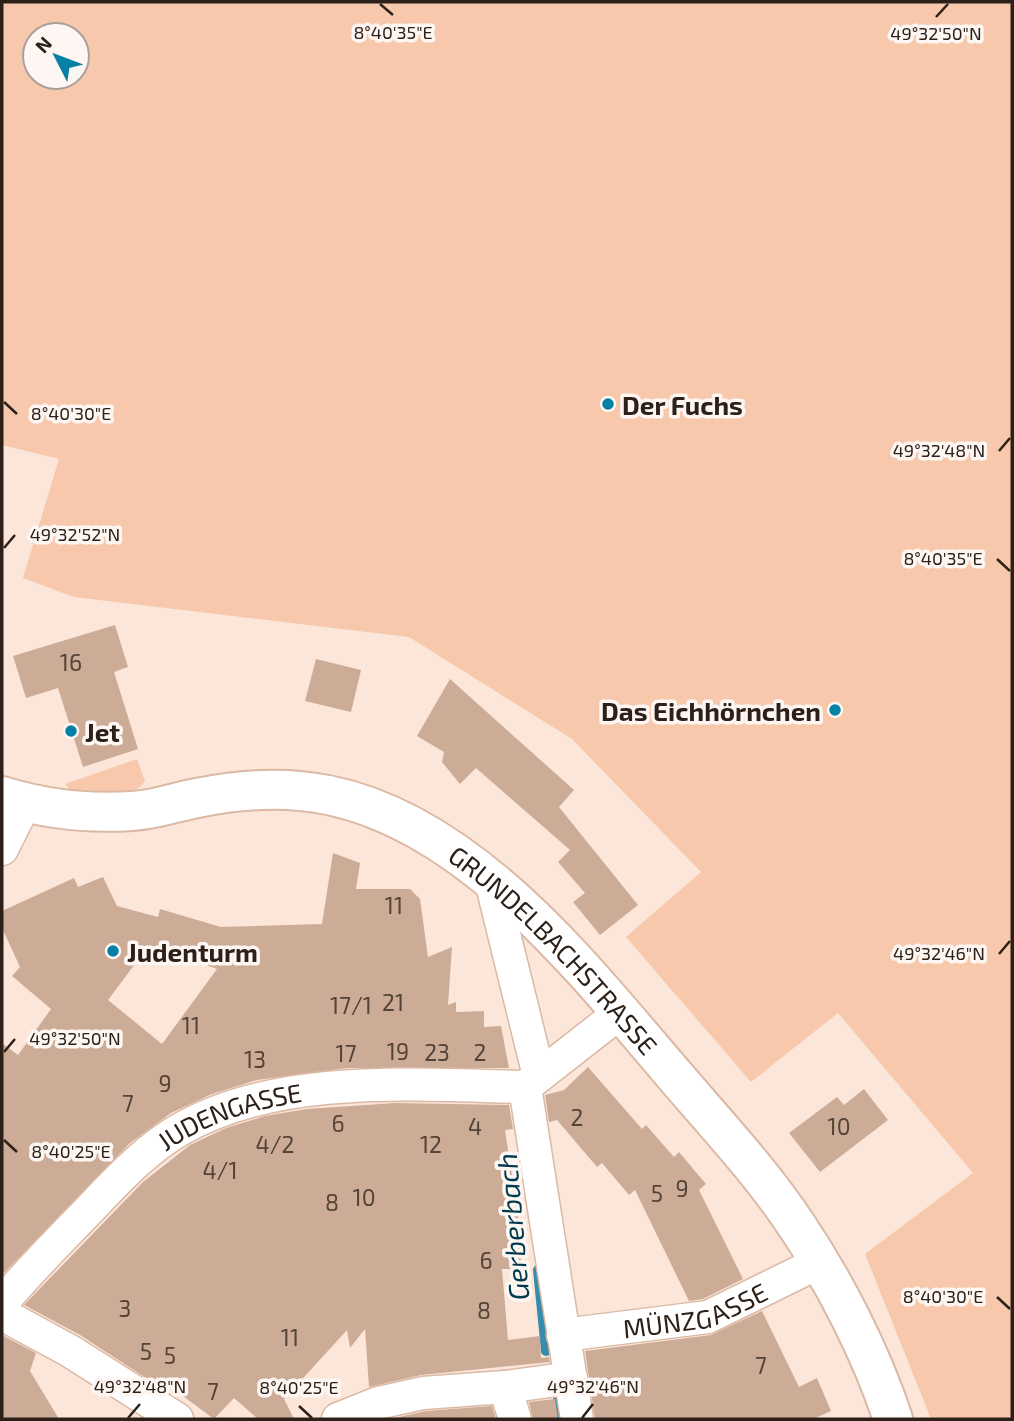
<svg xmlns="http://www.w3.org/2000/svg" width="1014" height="1421" viewBox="0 0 1014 1421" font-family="'Exo 2',sans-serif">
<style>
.green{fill:#f7c8ab;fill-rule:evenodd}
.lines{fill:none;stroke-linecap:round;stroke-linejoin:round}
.stream{stroke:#368cac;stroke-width:10}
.building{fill:#cdac97;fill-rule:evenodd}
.street-casing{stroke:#dbb9a4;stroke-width:35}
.secondary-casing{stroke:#dbb9a4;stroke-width:42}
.street{stroke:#fff;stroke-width:32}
.secondary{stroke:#fff;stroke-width:38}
.ticks{fill:none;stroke:#2c2018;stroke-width:2.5}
.poi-dot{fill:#0780a6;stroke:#fdf6f2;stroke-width:2.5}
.labels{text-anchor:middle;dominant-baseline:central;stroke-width:7;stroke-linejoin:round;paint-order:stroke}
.number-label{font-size:23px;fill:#544338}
.poi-label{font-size:26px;font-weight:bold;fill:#2c2018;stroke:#fdf6f2;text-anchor:start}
.street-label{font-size:26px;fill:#2c2018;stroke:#fdf6f2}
.water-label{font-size:28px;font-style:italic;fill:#003a4d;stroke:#fdf6f2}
.ticks-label{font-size:18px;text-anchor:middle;fill:#2c2018;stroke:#fdf6f2;stroke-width:7;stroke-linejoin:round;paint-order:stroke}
</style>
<rect width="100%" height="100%" fill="#fbe6d9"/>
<!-- green -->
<path class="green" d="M2 2H1012V1419H931L865 1254 973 1173 838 1013 751 1082 626 937 701 872 572 739 409 637 74 597 23 578 59 459 2 445ZM35 35H77V77H35Z
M137 759 145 781C133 801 92 793 72 792L65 784Z"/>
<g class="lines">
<!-- stream -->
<path class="stream" d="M538 1270 546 1351
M558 1395 560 1419"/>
</g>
<!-- building -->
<path class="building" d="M115 625 128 667 114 672 138 749 83 767 58 688 26 698 13 656Z
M316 659 361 670 351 712 305 701Z
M450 679 574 790 559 807 638 905 600 935 573 902 585 893 558 862 570 850 476 768 460 784 442 762 444 752 417 736Z
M333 853 360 863 356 889H410L420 899 428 957 452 947 448 1005 456 1002V1012L484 1011V1027L501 1026 509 1068H347L257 1080 212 1094 171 1113 130 1143 2 1275V1043L18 1055 51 1009 12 976 20 967 2 928V911L74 878 78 887 103 877 117 906 158 917 160 909 221 927 322 924ZM147 948 180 955 217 969 162 1044 108 1000Z
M588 1067 642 1129 646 1125 674 1157 679 1152 706 1184 699 1190 743 1279 703 1299 689 1301 635 1190 629 1195 602 1163 597 1167 557 1120 549 1122 545 1095 564 1090Z
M864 1089 888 1120 820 1172 789 1133 837 1097 844 1105Z
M395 1103 509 1105 513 1129 505 1130 520 1229 521 1269H502L508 1340 540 1336 541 1358 549 1357 550 1362 421 1375 369 1387 365 1329 350 1348 347 1330 284 1399 294 1419H258L234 1398 214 1419 157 1377 152 1382 80 1335 24 1305 143 1182 190 1145 226 1128 265 1116 307 1109Z
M762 1311 799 1387 817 1378 831 1411 813 1419H595L585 1351 711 1335Z
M2 1335 36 1353 30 1371 59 1419H2Z
M555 1399 558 1419H533L529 1402Z
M492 1406 496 1419H390L426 1411Z"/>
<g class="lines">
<defs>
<g id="street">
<path d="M2 849 25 803"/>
<path d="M490 877 539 1076 525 1087"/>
<path d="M539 1076 621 1012"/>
<path d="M525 1087 577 1419"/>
<path id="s1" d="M2 1303C28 1272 57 1243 85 1214 114 1184 144 1150 181 1129 278 1073 417 1085 525 1087"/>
<path d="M2 1314 70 1351 177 1419"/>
<path id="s2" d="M563 1335 708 1317 820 1262"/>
<path d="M505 1387 515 1419"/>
<path d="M338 1419 378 1403 423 1393 505 1387 571 1378"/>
</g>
<g id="secondary">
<path id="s3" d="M2 796C44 809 88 814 132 811 154 810 176 802 197 798 241 789 283 786 328 795 472 824 585 971 676 1077 717 1125 762 1173 797 1226 836 1284 871 1353 893 1419"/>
</g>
</defs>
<!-- street casing -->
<use href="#street" class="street-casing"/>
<!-- secondary casing -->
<use href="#secondary" class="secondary-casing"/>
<!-- street -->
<use href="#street" class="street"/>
<!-- secondary -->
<use href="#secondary" class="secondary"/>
</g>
<!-- ticks -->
<path class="ticks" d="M380 4 393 15M936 17 948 4M4 402 17 414M999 451 1010 438M4 548 15 535M997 559 1010 571M999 954 1010 941M4 1052 15 1039M4 1140 17 1152M997 1297 1010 1309M299 1406 312 1418M128 1418 140 1404M582 1418 593 1404"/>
<!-- markers -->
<g class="poi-dot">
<circle cx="608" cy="404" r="7"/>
<circle cx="835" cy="710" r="7"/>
<circle cx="71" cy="731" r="7"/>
<circle cx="113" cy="951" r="7"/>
</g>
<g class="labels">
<!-- number labels -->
<g class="number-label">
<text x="71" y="662">16</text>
<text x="394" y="905">11</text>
<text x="393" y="1002">21</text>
<text x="351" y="1005">17/1</text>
<text x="191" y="1025">11</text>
<text x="398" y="1051">19</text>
<text x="437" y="1052">23</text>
<text x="480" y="1052">2</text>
<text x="346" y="1053">17</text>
<text x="255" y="1059">13</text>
<text x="165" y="1083">9</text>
<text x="128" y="1103">7</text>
<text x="577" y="1117">2</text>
<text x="338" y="1123">6</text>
<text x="475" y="1126">4</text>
<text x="839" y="1126">10</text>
<text x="275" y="1144">4/2</text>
<text x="431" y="1144">12</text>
<text x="220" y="1170">4/1</text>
<text x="682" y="1188">9</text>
<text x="657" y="1193">5</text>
<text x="364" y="1197">10</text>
<text x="332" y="1202">8</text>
<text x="486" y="1260">6</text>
<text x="125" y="1308">3</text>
<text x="484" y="1310">8</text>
<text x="290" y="1337">11</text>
<text x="146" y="1351">5</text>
<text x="170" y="1355">5</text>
<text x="761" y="1365">7</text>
<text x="213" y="1391">7</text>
</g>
<!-- poi labels -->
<g class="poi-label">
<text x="622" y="404">Der Fuchs</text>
<text x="821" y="710" text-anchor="end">Das Eichhörnchen</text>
<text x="85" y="731">Jet</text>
<text x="127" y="951">Judenturm</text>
</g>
<!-- street labels -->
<g class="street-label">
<text stroke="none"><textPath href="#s3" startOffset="609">GRUNDELBACHSTRASSE</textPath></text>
<text stroke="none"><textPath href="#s1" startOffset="301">JUDENGASSE</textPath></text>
<text stroke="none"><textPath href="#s2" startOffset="135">MÜNZGASSE</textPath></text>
</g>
<!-- water labels -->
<g class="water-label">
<text transform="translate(512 1227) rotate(-95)">Gerberbach</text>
</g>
</g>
<g class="ticks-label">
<text x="393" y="39">8°40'35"E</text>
<text x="936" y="40">49°32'50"N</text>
<text x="71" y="420">8°40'30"E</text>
<text x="939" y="457">49°32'48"N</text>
<text x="75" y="541">49°32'52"N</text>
<text x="943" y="565">8°40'35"E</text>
<text x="939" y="960">49°32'46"N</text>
<text x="75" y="1045">49°32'50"N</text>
<text x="71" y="1158">8°40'25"E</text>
<text x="943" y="1303">8°40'30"E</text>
<text x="140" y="1393">49°32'48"N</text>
<text x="593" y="1393">49°32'46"N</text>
<text x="299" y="1394">8°40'25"E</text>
</g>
<!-- border -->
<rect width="1014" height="1421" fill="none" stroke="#2c2018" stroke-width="7"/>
<!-- north arrow -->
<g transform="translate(56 56) rotate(312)"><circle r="33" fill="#fdf6f2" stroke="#a9a09b" stroke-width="2"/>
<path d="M0-5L12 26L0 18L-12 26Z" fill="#0780a6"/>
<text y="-10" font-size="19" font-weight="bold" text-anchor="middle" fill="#2c2018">N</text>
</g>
</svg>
